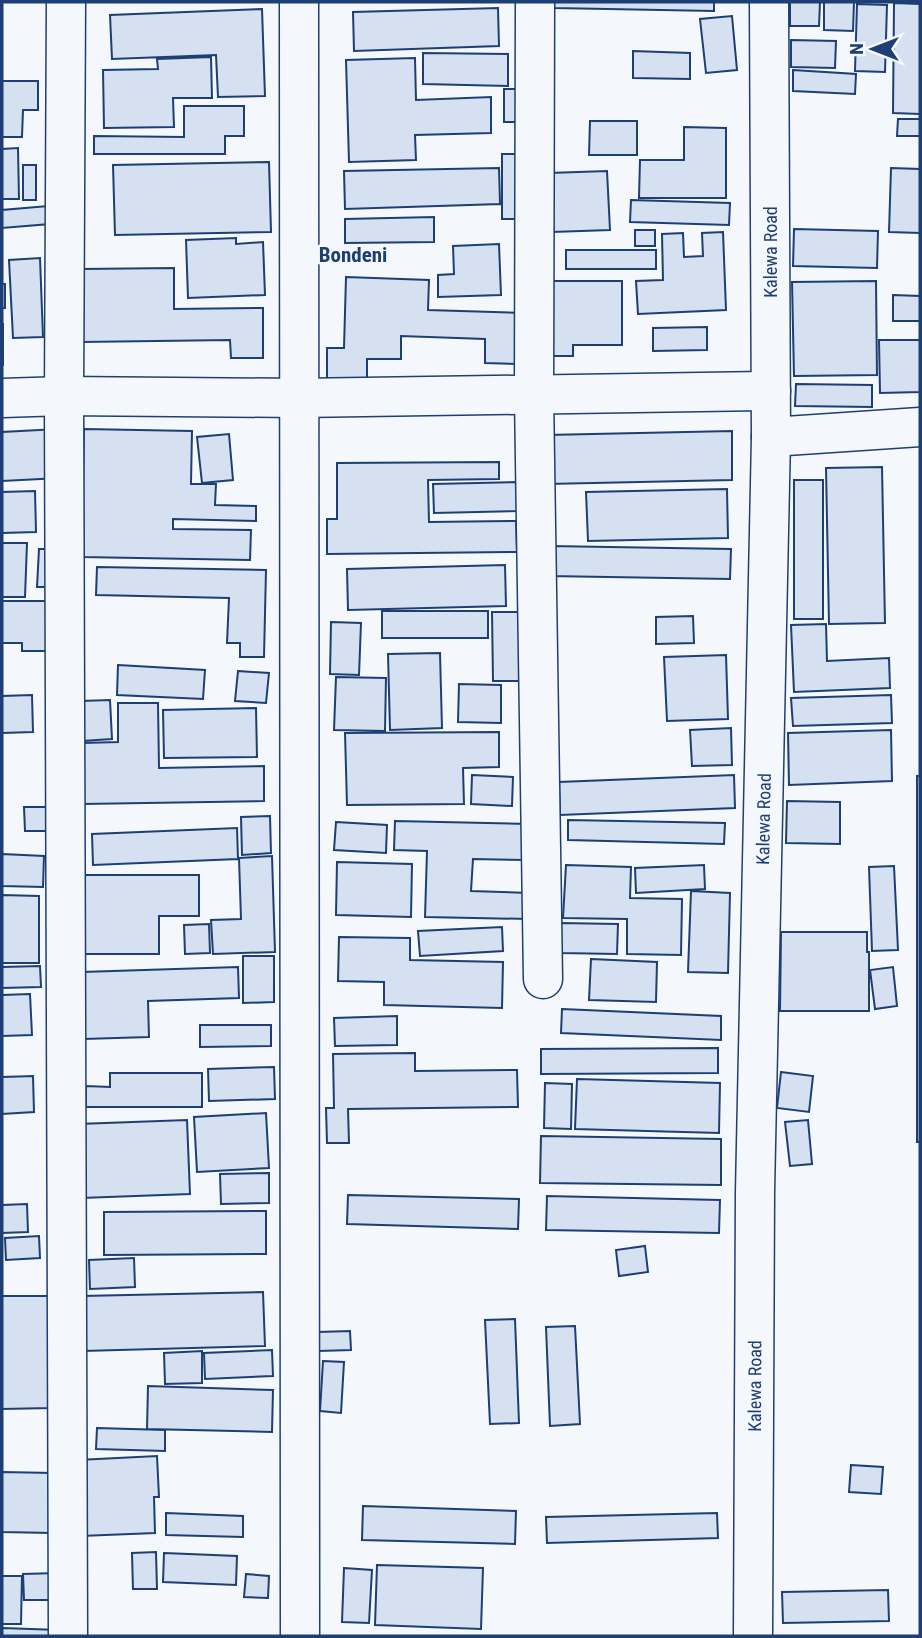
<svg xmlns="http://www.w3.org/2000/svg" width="922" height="1638" viewBox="0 0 922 1638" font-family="'Roboto Condensed',sans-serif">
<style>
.building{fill:#d5e0f0;stroke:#1d3f73;stroke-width:2}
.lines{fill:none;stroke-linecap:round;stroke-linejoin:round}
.minor-casing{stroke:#1d3f73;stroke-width:41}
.minor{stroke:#f4f7fb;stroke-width:38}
.labels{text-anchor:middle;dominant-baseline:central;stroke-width:5;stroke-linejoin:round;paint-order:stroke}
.street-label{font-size:18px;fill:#1d3f73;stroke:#f4f7fb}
.quarter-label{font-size:21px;font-weight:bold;fill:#1d3f73;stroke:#f4f7fb}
</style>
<rect width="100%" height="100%" fill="#f4f7fb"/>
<!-- building -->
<path class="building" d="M554 2H714V11L554 8Z
M790 2H820L819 26H790Z
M824 2H854L853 31 824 30Z
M894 3 920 4V114L893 113Z
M857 4 887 5 885 72 855 71Z
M498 8 499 46 354 51 353 12Z
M262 9 265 96 218 97 216 55 112 59 110 15Z
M732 16 737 70 706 73 700 19Z
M791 40 836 41 835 68 791 67Z
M633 51 690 53V79L633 78Z
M423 53 508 54V86L423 84Z
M211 57 212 98H173L174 127 104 128 103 70 158 69 157 59Z
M415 58 416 100 491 97V133L415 135 416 160 349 162 346 60Z
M793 70 856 74 855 94 793 91Z
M2 81H38V110H23L22 137H2Z
M504 89H520V122H504Z
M184 106H244V136H225V154H94V136L184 137Z
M898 119H920V136H897Z
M590 121H637V155H589Z
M684 127 726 128V198H639L640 160H684Z
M18 148 19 199H2V149Z
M502 154H521V219H502Z
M269 162 271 232 115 235 113 165Z
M23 165H36V200H23Z
M499 168 500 204 345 209 344 171Z
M891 168 920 169V233L889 232Z
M607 171 610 230 552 232 549 173Z
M631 200 730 203 729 225 630 222Z
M48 206 50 224 2 228V210Z
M434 217V242L345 243V219Z
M794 229 878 231 877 268 793 266Z
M635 230H655V246H635Z
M723 232 726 310 638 314 636 281 663 280 662 234 683 233 684 257 703 256 702 233Z
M236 238V244L263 242 265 295 188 298 186 240Z
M499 244 501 295 438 297V275L454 274 453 246Z
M566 250H656V269H566Z
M40 258 43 337 13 338 9 260Z
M174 268V309L263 308V358H231L230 340 81 342V269Z
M346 277 429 280 428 310 522 313 521 364 485 363V339L401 336V359H367V380H327V348H344Z
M542 281H622V345H573V356H542Z
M876 281 877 375 794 376 792 282Z
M2 284H5V308H2Z
M893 295 920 296V321H893Z
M2 324H3V365H2Z
M707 327V350L653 351V328Z
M879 340H920V392L880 393Z
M796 384 872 385V407L795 406Z
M58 429 60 478 2 481V432Z
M84 429 192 431 191 484H216L215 505 256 506V521L173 519V529L251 530 250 560 82 557Z
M732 431V480L547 484 546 435Z
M229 434 233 480 202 483 197 437Z
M499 462V479L428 480 429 522 516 521 517 552 327 554V519H337V463Z
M882 467 885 623 829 624 826 468Z
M794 480H823V619H794Z
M519 482 520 511 434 513 433 484Z
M727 489 728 538 588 541 586 492Z
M35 491 36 532 2 533V492Z
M2 543H27L25 597H2Z
M549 546 731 549 730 579 548 576Z
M39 549H55L54 587H37Z
M505 565 506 606 348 610 347 569Z
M97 567 266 570 264 657H240V643H227L229 598 96 595Z
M2 601H46V651H22V643H2Z
M382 611H488V638H382Z
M492 612H525L526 681H493Z
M693 616 694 643 656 644V617Z
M331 622 361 623 359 675 330 674Z
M826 624 827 661 889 658 890 688 794 692 791 625Z
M440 653 442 728 390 730 388 654Z
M726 655 728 719 667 721 664 657Z
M118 665 205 670 203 699 117 695Z
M238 671 269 673 266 703 235 701Z
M336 677 386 678 385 731 334 730Z
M459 684 501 685V723L458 722Z
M32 695 33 732 2 733V696Z
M891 695 892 723 793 726 791 698Z
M110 700 112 739 82 741 81 701Z
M118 703H158L159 768 264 766V801L83 804 82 743 118 742Z
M256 708 257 757 164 758 163 710Z
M731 728 732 765 692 766 690 730Z
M891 730 892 781 789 785 788 733Z
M499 732V767L463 768 464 804 347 805 345 733Z
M472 775 513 777 512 806 471 804Z
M734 775 735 808 560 815 559 782Z
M917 776H920V1142H917Z
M787 801 840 802V844L786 843Z
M24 807H49L50 831H25Z
M270 816 271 853 242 855 241 817Z
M568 820 725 823 724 844 568 840Z
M395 821 529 824 528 860 473 859 471 891 529 893 528 919 425 917 427 851 394 850Z
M336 822 387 825 386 853 334 850Z
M237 828 238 859 93 865 92 834Z
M2 854 44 856 43 887 2 886Z
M272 856 275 952 213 954 211 920 241 919 239 858Z
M337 862 412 864 411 917 336 915Z
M566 865 631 867 630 898 682 899 681 955 627 954V919L563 918Z
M704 865 705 889 636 893 635 868Z
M894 866 898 950 872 951 869 867Z
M81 875H199V916H159V954H81Z
M691 891 730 893 728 973 688 972Z
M2 895 39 896V963H2Z
M560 923 618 924 617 954 560 953Z
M209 924 210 953 185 954 184 925Z
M502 927 503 951 420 956 418 931Z
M781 932H867V952H869V1011H780Z
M339 937 410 938V960L503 962 502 1008 384 1005V982L338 981Z
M243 956H274V1002L243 1003Z
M591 959 657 962 656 1002 589 1000Z
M40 966 41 987 2 988V967Z
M238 967 239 998 148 1001 149 1037 84 1039 82 972Z
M893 967 897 1006 875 1009 870 970Z
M30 994 32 1035 2 1036V995Z
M562 1009 721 1016V1040L561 1033Z
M397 1016V1045L335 1046 334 1018Z
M200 1025H271V1046L200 1047Z
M718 1048V1073L541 1074V1049Z
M415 1053V1071L517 1070 518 1107 348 1109 349 1143H327L326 1108H334L333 1054Z
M274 1067 275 1099 209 1101 208 1069Z
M781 1072 813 1076 809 1112 777 1108Z
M110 1073H202V1107H86V1086L110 1087Z
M33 1076 34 1112 2 1114V1077Z
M577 1079 720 1083 719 1133 575 1129Z
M545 1083 572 1084 571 1129 544 1128Z
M266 1113 269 1168 197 1172 194 1117Z
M187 1120 190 1194 81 1198 78 1124Z
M808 1120 812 1164 790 1166 785 1122Z
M541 1136 721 1139V1185L540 1183Z
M269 1173V1203L221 1204 220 1174Z
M348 1195 519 1199 518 1229 347 1224Z
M547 1196 720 1200 719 1233 546 1230Z
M27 1204 28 1232 2 1233V1205Z
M266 1211V1254L104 1255V1212Z
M39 1236 40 1258 6 1260 5 1238Z
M645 1246 648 1272 619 1276 616 1250Z
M134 1258 135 1287 90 1289 89 1260Z
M263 1292 265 1346 83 1351 82 1296Z
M2 1296H50L51 1408 2 1409Z
M515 1319 519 1423 490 1424 485 1320Z
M575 1326 580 1424 550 1426 546 1327Z
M350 1331 351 1350 319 1351 318 1332Z
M272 1350 273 1376 205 1379 204 1353Z
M202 1351V1383L165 1384 164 1353Z
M323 1361 344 1362 341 1413 320 1411Z
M148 1386 273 1390 272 1432 147 1429Z
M97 1428 165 1430V1451L96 1449Z
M157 1456 159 1497H154L155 1533 81 1536 78 1460Z
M851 1465 883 1467 881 1494 849 1492Z
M2 1472 53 1473 51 1533 2 1532Z
M363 1506 516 1511 515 1544 362 1540Z
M166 1513 243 1516V1537L166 1535Z
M717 1513 718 1538 547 1543 546 1517Z
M156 1552 157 1589H133L132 1553Z
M164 1553 237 1556 236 1585 163 1582Z
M377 1565 483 1568 481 1629 375 1625Z
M344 1568 372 1570 369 1623 342 1622Z
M58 1573 59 1600H24L23 1574Z
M246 1574 269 1576 268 1598 244 1597Z
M2 1576H22L21 1624H2Z
M888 1590 889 1621 783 1623 782 1592Z
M2 1628 59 1630V1636H2Z"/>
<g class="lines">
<defs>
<g id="minor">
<path d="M66 2 64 396 68 1636"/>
<path d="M299 2 300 1636"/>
<path d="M535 2 534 395 543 979"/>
<path d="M2 398 64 396 299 398 771 391"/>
<path d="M771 437 920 427"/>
<path id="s1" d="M753 1636 755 1192 771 437 769 2"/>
</g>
</defs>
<!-- minor casing -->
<use href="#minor" class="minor-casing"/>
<!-- minor -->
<use href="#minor" class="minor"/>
</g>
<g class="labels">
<!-- street labels -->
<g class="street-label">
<text transform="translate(770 252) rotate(-90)">Kalewa Road</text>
<text stroke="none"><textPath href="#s1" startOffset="817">Kalewa Road</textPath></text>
<text stroke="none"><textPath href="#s1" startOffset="250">Kalewa Road</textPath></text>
</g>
<!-- quarter labels -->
<g class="quarter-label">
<text x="353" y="255">Bondeni</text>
</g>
</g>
<!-- border -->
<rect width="922" height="1638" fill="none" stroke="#1d3f73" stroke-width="7"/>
<!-- north arrow -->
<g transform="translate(873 49) rotate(270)" stroke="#f4f7fb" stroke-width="5" paint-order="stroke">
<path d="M0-5L12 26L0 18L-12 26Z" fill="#1d3f73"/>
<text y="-10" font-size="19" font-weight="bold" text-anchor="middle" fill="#1d3f73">N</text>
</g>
</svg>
